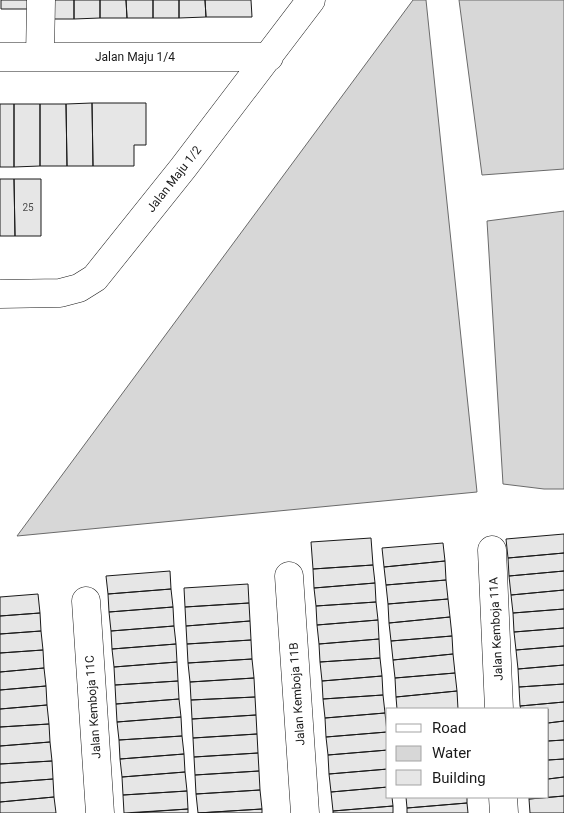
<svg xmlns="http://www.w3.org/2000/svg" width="564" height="813" viewBox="0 0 564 813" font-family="Roboto,sans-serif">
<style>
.water{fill:#d7d7d7;stroke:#6a6a6a}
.building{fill:#e6e6e6;stroke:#1a1a1a}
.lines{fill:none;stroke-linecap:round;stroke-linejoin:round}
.minor-casing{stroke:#1a1a1a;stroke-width:29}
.minor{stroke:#fff;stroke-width:28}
.labels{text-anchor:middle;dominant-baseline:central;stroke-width:4;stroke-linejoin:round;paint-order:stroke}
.number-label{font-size:10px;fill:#4d4d4d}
.street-label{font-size:12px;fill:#1a1a1a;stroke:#fff}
</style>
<rect width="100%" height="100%" fill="#fff"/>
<!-- water -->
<path class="water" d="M413 0H426L477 492 17 536Z
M459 0H564V169L482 175Z
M564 211V489H544L503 484 487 221Z"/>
<!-- building -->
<path class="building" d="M1 0H28V9H1Z
M47 0H74V19H48Z
M74 0H100V18L74 19Z
M100 0H126L127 18H100Z
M126 0H153V18H127Z
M153 0H179V18H153Z
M179 0H205L206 17 179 18Z
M205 0H251L252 17H206Z
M92 103H146V145H134V166H93Z
M92 103 93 166H67L66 104Z
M0 104H14V167H0Z
M14 104H40V166L14 167Z
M40 104H66L67 166H40Z
M0 179H14L15 236H0Z
M14 179H41V236H15Z
M564 534V553L508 558 506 539Z
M371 538 373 565 313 569 311 542Z
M443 543 445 561 384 567 382 548Z
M564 553V571L509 576 508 558Z
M445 561 446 580 386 585 384 567Z
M373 565 375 583 314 588 313 569Z
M170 571 171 589 108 594 106 576Z
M564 571V590L511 595 509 576Z
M446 580 448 599 388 604 386 585Z
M375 583 376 602 316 606 314 588Z
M248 584 249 603 185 607 184 588Z
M171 589 173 607 109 612 108 594Z
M564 590V609L513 613 511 595Z
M38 594 40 613 0 616V597Z
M448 599 450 617 389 623 388 604Z
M376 602 378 620 317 625 316 606Z
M249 603 250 621 186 626 185 607Z
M173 607 174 626 111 631 109 612Z
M564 609V628L514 632 513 613Z
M40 613 41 631 0 634V616Z
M450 617 452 636 391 641 389 623Z
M378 620 379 639 319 644 317 625Z
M250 621 251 640 187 644 186 626Z
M174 626 176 644 112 649 111 631Z
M564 628V646L516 650 514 632Z
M41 631 43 650 0 653V634Z
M452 636 453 654 393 660 391 641Z
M379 639 380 658 320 662 319 644Z
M251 640 252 659 188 663 187 644Z
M176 644 177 662 114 667 112 649Z
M564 646V665L518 669 516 650Z
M43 650 44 668 0 672V653Z
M453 654 455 673 395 678 393 660Z
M380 658 382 676 322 681 320 662Z
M252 659 254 678 190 682 188 663Z
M177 662 178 681 115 685 114 667Z
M564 665V684L519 687 518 669Z
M44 668 46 686 0 690V672Z
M455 673 457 691 396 697 395 678Z
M382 676 383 695 323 699 322 681Z
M254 678 255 697 191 700 190 682Z
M178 681 179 699 116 704 115 685Z
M564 684V702L520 706 519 687Z
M46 686 47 705 0 709V690Z
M457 691 458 709H397L396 697Z
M383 695 385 713 325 718 323 699Z
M255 697 256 715 192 719 191 700Z
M179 699 181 717 117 722 116 704Z
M564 702V721L548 723V709H521L520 706Z
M47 705 49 724 0 727V709Z
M385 713 387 732 326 737 325 718Z
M256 715 257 734 193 738 192 719Z
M181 717 182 736 119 740 117 722Z
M564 721V740L548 741V723Z
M49 724 50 742 0 746V727Z
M387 732 388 750 328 755 326 737Z
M257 734 258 753 194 757 193 738Z
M182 736 184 754 120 759 119 740Z
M564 740V759L548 760V741Z
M50 742 52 761 0 764V746Z
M388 750V769L329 774 328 755Z
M258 753 259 771 195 775 194 757Z
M184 754 185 772 122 777 120 759Z
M564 759V777L548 779V760Z
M52 761 53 779 0 783V764Z
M388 769V787L331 792 329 774Z
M259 771 260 790 196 794 195 775Z
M185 772 187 791 123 795 122 777Z
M564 777V796L529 799V797H548V779Z
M53 779 54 797 0 802V783Z
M388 787V797H392L393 806 333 811 331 792Z
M260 790 262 809 198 813 196 794Z
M187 791 188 809 124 813 123 795Z
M564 796V813H530L529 799Z
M54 797 56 813H0V802Z
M406 797H467V803L407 808Z
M467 803 468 813H407V808Z
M393 806V813H333V811Z
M188 809V813H133Z
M262 809V813H198Z"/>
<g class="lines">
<defs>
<path id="minor" d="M0 57H269
M40 57 41 0
M0 294 60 293 79 288 95 278 183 168 311 0
M492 550 499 709
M289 576 305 813
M86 601 100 813
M503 797 504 813"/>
</defs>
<!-- minor casing -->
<use href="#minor" class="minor-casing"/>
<!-- minor -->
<use href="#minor" class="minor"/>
</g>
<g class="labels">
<!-- number labels -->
<g class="number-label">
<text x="28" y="207">25</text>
</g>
<!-- street labels -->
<g class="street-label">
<text x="135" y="57">Jalan Maju 1/4</text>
<text transform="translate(174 179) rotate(-52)">Jalan Maju 1/2</text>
<text transform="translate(496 629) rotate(-93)">Jalan Kemboja 11A</text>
<text transform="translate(297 694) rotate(-94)">Jalan Kemboja 11B</text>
<text transform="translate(93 707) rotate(-94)">Jalan Kemboja 11C</text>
</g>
</g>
<!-- legend -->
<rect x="386" y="708" width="162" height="90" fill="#ffffff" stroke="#a3a3a3"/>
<rect x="396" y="724" width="25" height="8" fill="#ffffff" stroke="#a3a3a3"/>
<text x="432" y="733" font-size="15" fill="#1a1a1a">Road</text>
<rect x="396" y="746" width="25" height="15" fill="#d7d7d7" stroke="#a3a3a3"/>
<text x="432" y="758" font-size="15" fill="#1a1a1a">Water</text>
<rect x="396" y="770" width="25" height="15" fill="#e6e6e6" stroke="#a3a3a3"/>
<text x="432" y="783" font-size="15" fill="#1a1a1a">Building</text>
</svg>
